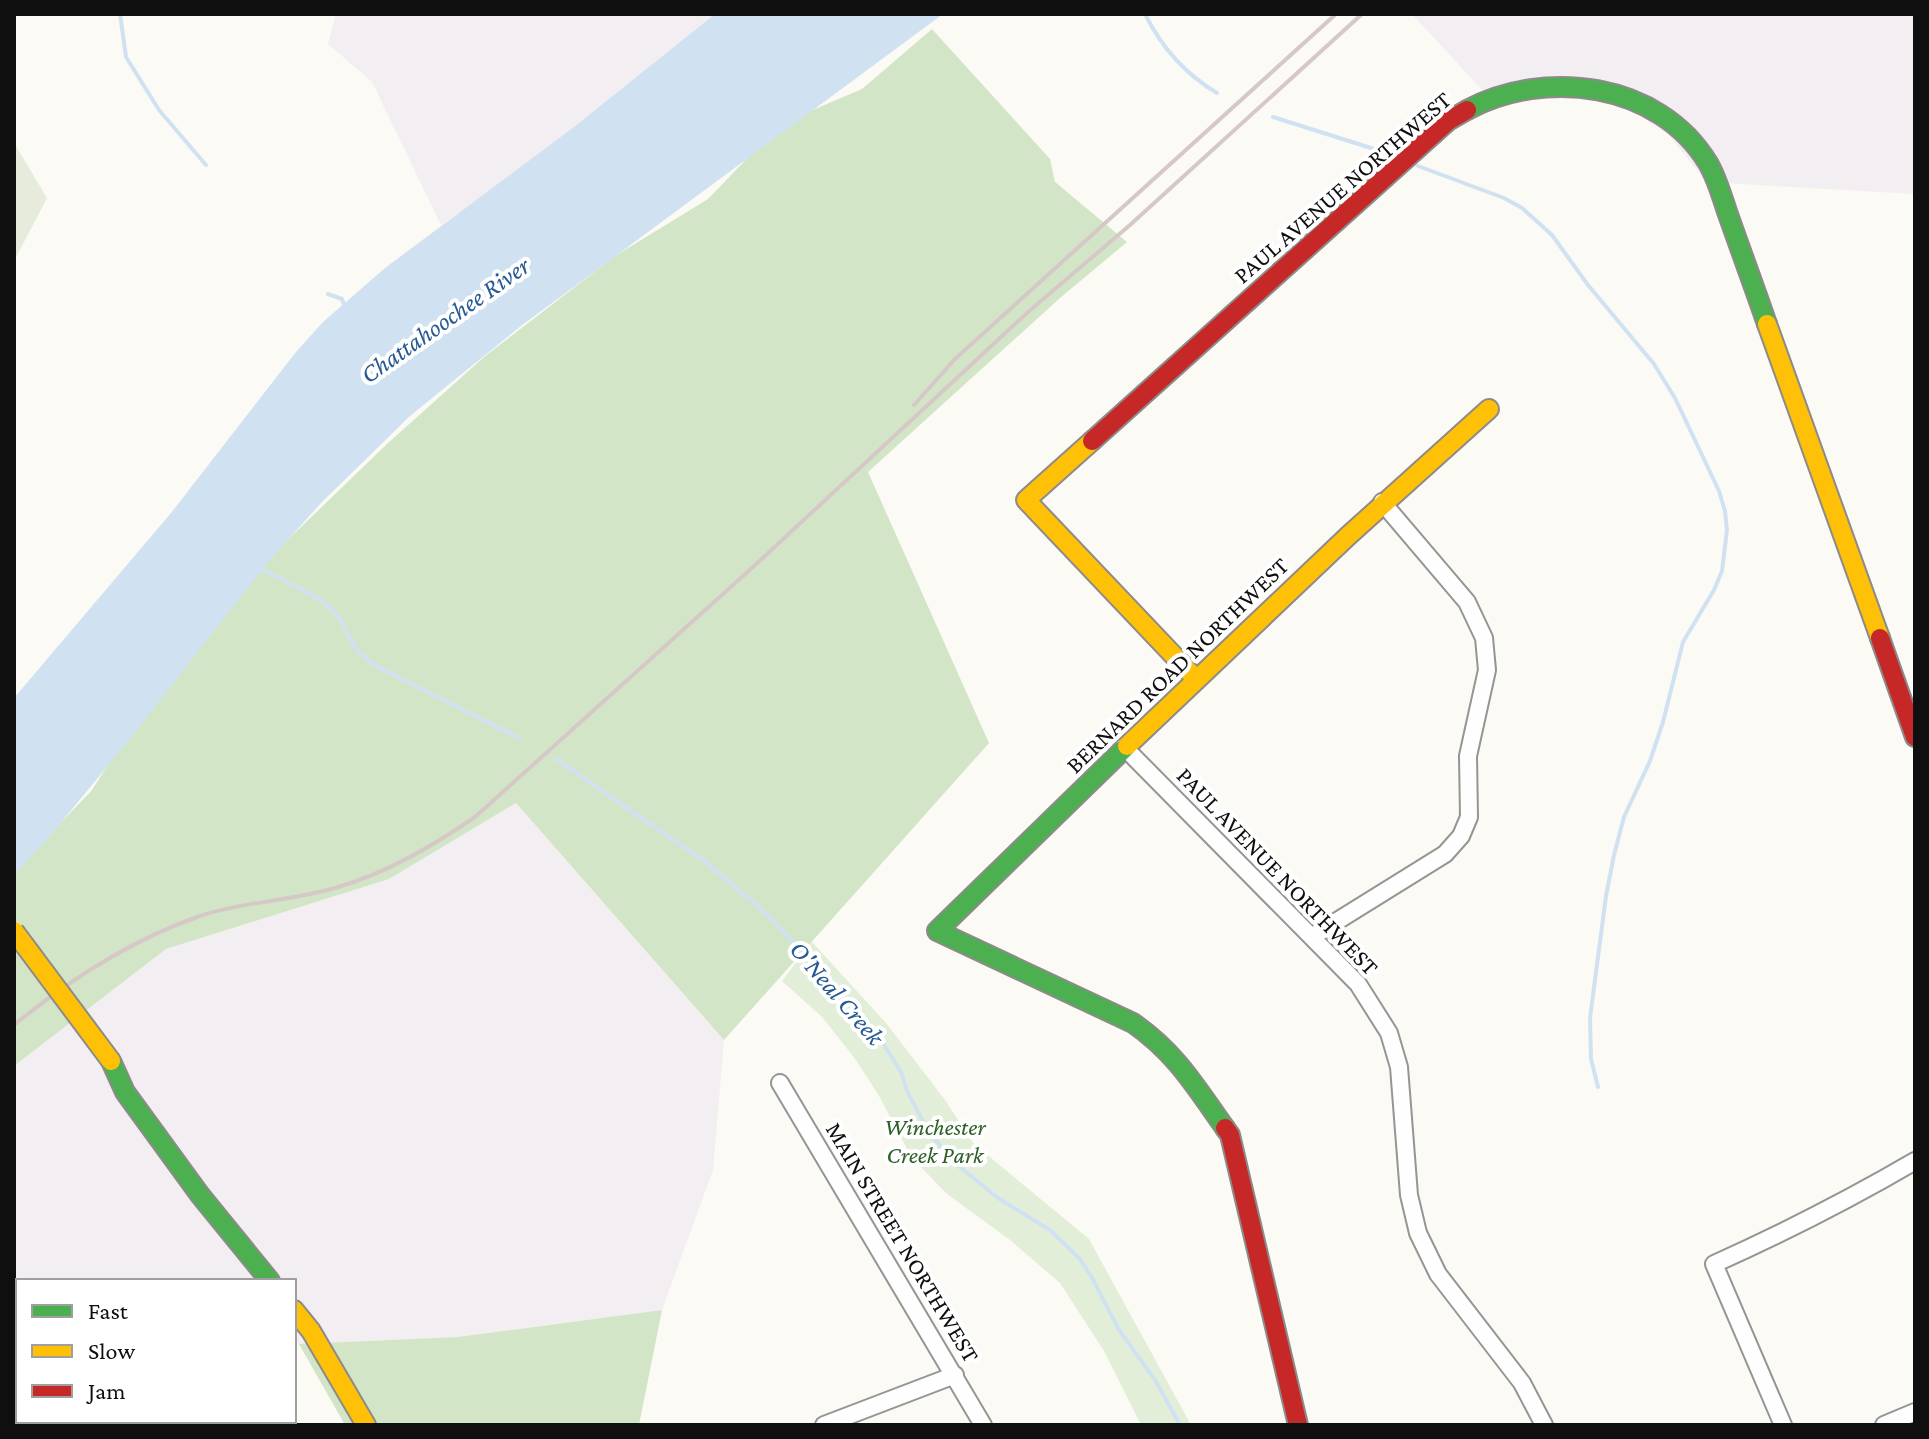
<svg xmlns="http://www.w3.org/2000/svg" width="1929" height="1439" viewBox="0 0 1929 1439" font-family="'Crimson Pro',serif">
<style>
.industrial{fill:#f3eef1}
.green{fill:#e3eed8}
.forest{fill:#d3e5c7}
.cemetery{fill:#e6ebdb}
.water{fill:#d0e2f1}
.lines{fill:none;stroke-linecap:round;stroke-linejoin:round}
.stream{stroke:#d0e2f1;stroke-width:4}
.street-casing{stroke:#959593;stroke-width:20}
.fast-casing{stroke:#8c8b89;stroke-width:22}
.slow-casing{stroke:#8c8b89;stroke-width:22}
.jam-casing{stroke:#8c8b89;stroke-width:22}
.street{stroke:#fefefe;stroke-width:16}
.fast{stroke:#4caf50;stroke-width:18}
.slow{stroke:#ffc107;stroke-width:18}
.jam{stroke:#c62828;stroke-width:18}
.rail{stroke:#d6c8c7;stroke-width:4}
.slow-bridge-casing{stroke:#8c8b89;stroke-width:22;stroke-linecap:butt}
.slow-bridge{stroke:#ffc107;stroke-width:18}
.labels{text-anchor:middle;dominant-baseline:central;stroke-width:8;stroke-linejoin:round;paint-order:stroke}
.street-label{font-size:24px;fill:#0f0f0f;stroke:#fff}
.park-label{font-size:24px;font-style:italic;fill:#2d6027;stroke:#fff}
.water-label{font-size:26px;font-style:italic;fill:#275a92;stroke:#fff}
</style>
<rect width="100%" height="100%" fill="#fbfaf5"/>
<!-- industrial -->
<path class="industrial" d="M336 14H741L441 225 372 82 328 44Z
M1412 14H1915V194L1706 182 1669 135 1622 104 1558 93 1494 103Z
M516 803 724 1040 713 1170 662 1310 458 1337 299 1344 294 1339V1281H94L18 1278 14 1275V1066L166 949 389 879Z"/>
<!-- green -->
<path class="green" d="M812 942 886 1023 945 1100 974 1144 1089 1239 1191 1425H1141L1104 1351 1060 1283 1010 1240 947 1194 912 1158 879 1096 856 1060 822 1017 782 981Z"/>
<!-- forest -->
<path class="forest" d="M932 29 1050 159 1055 182 1127 242 1060 298 868 472 989 743 724 1040 516 803 389 879 166 949 14 1066V872L92 790 190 634 387 444 484 357 615 256 708 199 780 124 862 89Z
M662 1310 639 1425H345L299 1344 458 1337Z"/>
<!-- cemetery -->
<path class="cemetery" d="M14 143 47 198 14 261Z"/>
<!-- water -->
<path class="water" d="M715 14H943L521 326 410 416 322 502 267 563 129 740 50 836 14 875V698L171 513 296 352 323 322 385 268 574 127Z"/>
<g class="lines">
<!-- stream -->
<path class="stream" d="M120 14 126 57 159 110 206 165
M1145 14C1162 48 1185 74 1217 93
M1273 117 1390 154
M1418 166 1504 198 1522 208 1552 235 1588 285 1654 364 1675 398 1719 491 1725 511 1727 530 1722 571 1714 590 1683 642 1663 722 1650 761 1624 817 1614 855 1606 896 1590 1018 1591 1059 1598 1087
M328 294 342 299 344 305
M262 569 323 601 338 616 358 652 374 665 519 738
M556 759 707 863 769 916 879 1037 901 1072 907 1091 926 1127 950 1159 998 1198 1050 1230 1080 1259 1091 1276 1119 1330 1155 1380 1180 1425"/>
<defs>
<path id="street" d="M1124 747 1358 984 1389 1033 1399 1067 1409 1195 1418 1233 1438 1274 1522 1383 1544 1425
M1313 936 1445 854 1461 836 1469 817 1468 756 1487 670 1484 638 1467 602 1382 502
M780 1083 983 1425
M27 1425 42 1421
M272 1425 277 1424
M824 1425 955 1375
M1783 1425 1714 1264C1783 1233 1850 1199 1915 1161
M1884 1425 1915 1412"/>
<path id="fast" d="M1467 110C1545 68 1659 82 1708 163 1718 180 1723 201 1730 220 1742 254 1755 289 1767 324
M1127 746 937 931 1133 1023C1176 1053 1195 1086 1225 1128
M111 1061 125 1092 200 1195 270 1281"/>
<path id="slow" d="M1767 324 1880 638
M1092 441 1026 500 1196 679
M1127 746 1348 536 1489 409
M294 1310 311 1331 366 1425"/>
<path id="jam" d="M1092 441 1448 121 1467 110
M1880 638 1915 737
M1225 1128 1230 1135 1298 1425"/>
</defs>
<!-- street casing -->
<use href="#street" class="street-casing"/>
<!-- fast casing -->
<use href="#fast" class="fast-casing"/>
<!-- slow casing -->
<use href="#slow" class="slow-casing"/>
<!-- jam casing -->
<use href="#jam" class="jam-casing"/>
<!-- street -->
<use href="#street" class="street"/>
<!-- fast -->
<use href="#fast" class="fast"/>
<!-- slow -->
<use href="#slow" class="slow"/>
<!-- jam -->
<use href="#jam" class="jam"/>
<!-- rail -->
<path class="rail" d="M914 405 955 359 1336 14
M14 1025C69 980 130 941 197 917 241 902 290 901 335 888 387 873 431 847 475 817L753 567 1028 312 1130 225 1362 14"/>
<defs>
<path id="slow-bridge" d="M14 931 111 1061"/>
</defs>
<!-- slow-bridge casing -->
<use href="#slow-bridge" class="slow-bridge-casing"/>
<!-- slow-bridge -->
<use href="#slow-bridge" class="slow-bridge"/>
</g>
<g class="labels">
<!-- street labels -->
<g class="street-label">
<text transform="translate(1342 187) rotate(-41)">PAUL AVENUE NORTHWEST</text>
<text transform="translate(1177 665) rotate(-44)">BERNARD ROAD NORTHWEST</text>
<text transform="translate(1278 871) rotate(46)">PAUL AVENUE NORTHWEST</text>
<text transform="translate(903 1242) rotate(59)">MAIN STREET NORTHWEST</text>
</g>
<!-- park labels -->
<g class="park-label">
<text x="935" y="1126">Winchester<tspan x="935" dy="28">Creek Park</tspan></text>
</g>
<!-- water labels -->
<g class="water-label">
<text transform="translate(445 320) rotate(-35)">Chattahoochee River</text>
<text transform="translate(837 993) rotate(49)">O'Neal Creek</text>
</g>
</g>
<!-- border -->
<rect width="1929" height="1439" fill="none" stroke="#0f0f0f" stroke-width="32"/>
<!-- legend -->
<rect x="16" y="1279" width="280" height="144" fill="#ffffff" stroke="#9f9f9f" stroke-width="2"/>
<rect x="32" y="1305" width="40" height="12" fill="#4caf50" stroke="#9f9f9f" stroke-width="2"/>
<text x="88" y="1319" font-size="24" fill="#0f0f0f">Fast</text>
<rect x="32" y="1345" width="40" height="12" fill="#ffc107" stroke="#9f9f9f" stroke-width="2"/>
<text x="88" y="1359" font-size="24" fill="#0f0f0f">Slow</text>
<rect x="32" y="1385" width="40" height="12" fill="#c62828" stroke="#9f9f9f" stroke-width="2"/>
<text x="88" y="1399" font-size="24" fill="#0f0f0f">Jam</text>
</svg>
